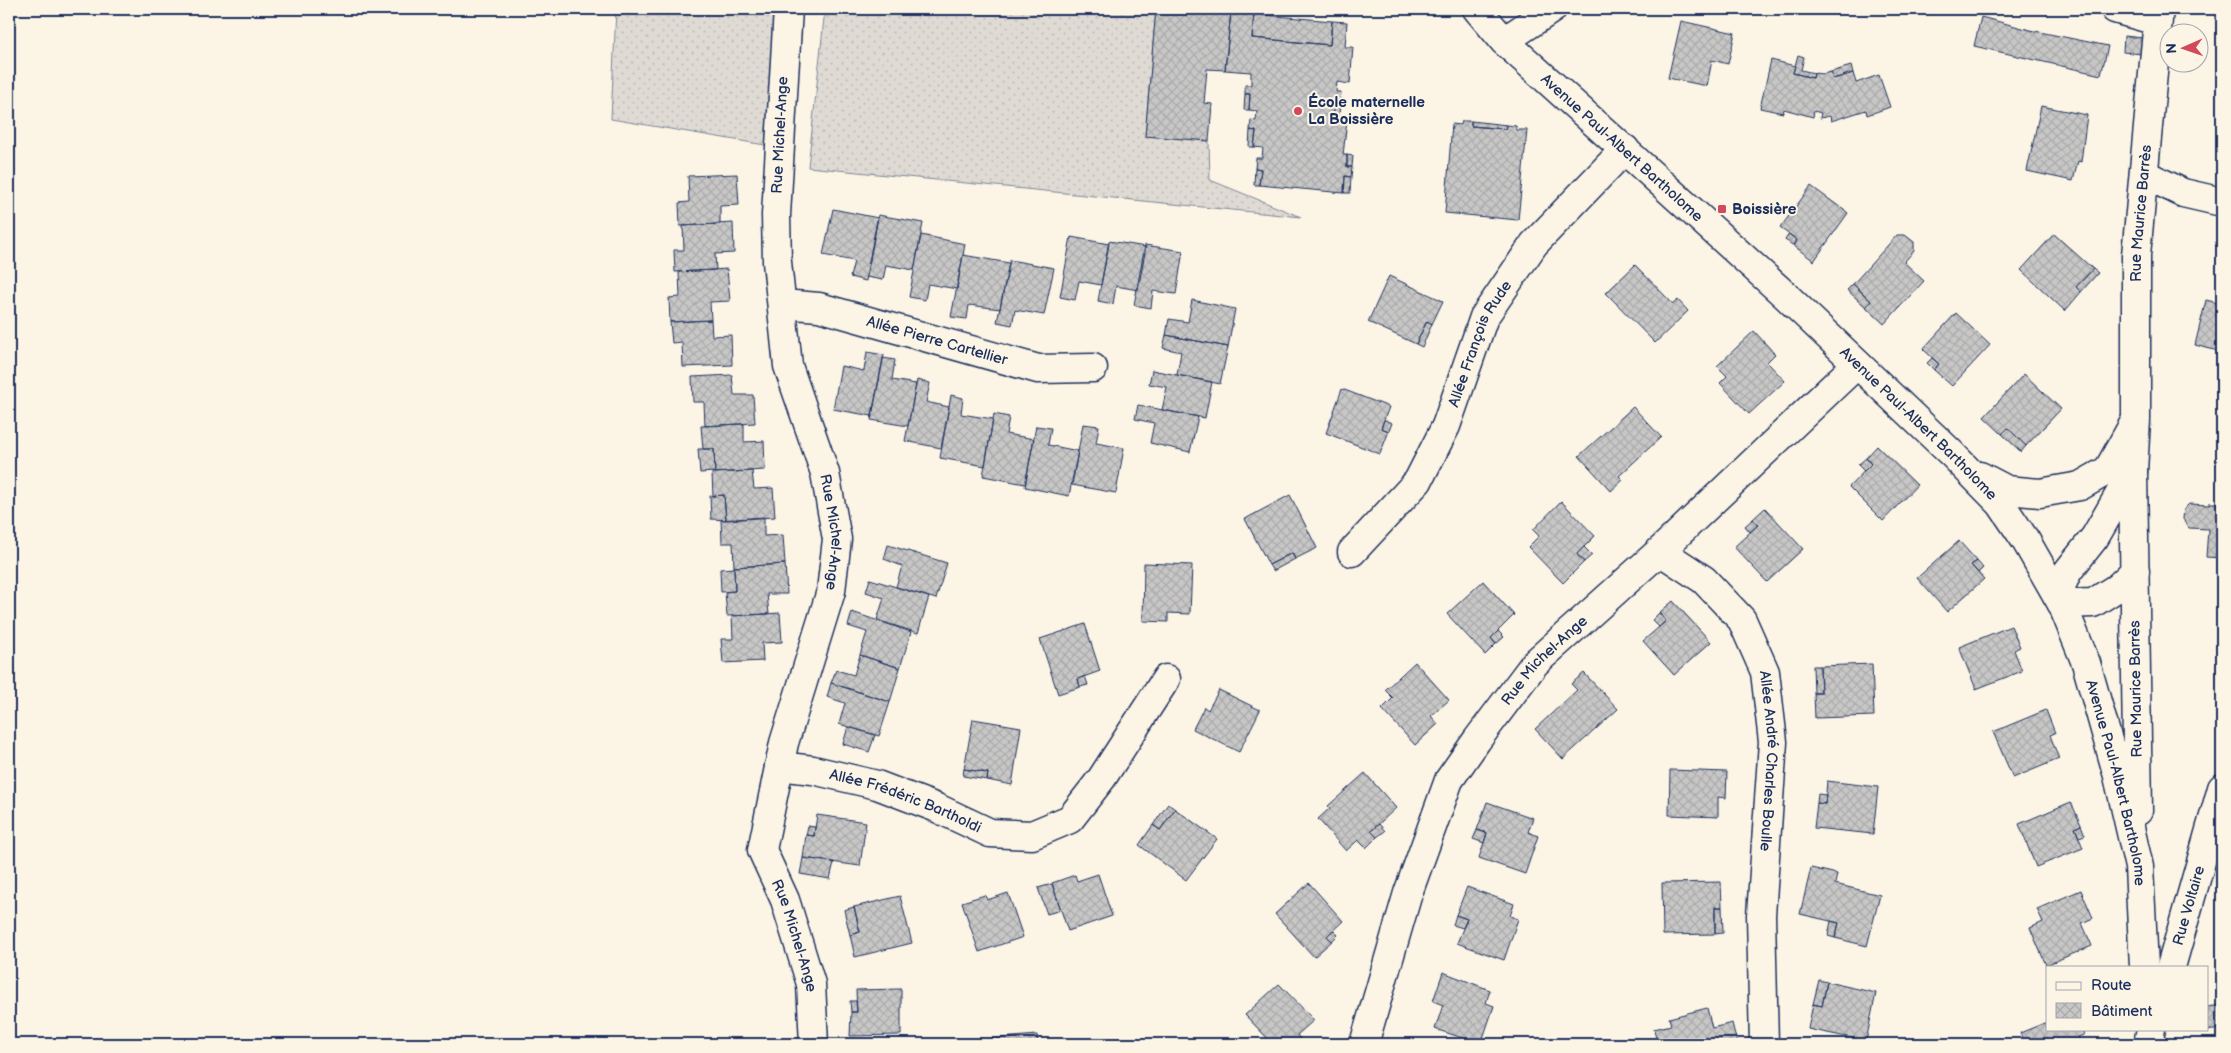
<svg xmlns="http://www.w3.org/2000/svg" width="2231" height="1053" viewBox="0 0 2231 1053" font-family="'Balsamiq Sans',sans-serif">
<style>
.grass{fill:url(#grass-dots);stroke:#7d8599}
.building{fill:url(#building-cross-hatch);stroke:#1b2f5e}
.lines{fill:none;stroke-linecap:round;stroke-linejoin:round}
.minor-casing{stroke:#1b2f5e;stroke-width:31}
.minor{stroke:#fcf5e5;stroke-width:28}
.poi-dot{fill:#d1495b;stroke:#fcf5e5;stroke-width:2}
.labels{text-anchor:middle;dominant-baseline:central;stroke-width:4;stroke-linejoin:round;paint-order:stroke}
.poi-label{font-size:15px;font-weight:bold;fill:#1b2f5e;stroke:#fcf5e5;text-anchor:start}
.street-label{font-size:15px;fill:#1b2f5e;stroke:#fcf5e5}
</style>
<defs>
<pattern id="grass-dots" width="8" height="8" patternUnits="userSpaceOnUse" patternTransform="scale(1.25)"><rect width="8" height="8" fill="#dfdbd4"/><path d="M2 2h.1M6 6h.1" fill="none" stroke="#bfbcb8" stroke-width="1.8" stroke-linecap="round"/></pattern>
<pattern id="building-cross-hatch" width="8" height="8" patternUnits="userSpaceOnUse" patternTransform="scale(1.25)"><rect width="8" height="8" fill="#c8c7c6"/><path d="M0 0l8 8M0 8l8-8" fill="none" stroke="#ababac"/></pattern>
</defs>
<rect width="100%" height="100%" fill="#fcf5e5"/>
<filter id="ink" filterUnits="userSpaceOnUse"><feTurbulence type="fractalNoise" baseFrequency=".02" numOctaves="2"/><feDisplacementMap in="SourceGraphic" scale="10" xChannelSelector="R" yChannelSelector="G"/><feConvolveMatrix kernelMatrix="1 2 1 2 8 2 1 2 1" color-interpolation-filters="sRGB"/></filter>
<g filter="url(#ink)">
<!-- grass -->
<path class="grass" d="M616 9H775L765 145 611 119Z
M825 9H1156L1145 136 1209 141 1210 180 1301 217 808 167Z"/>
<!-- building -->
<path class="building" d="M1156 9 1231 12 1225 70 1207 69 1204 103 1212 104 1209 141 1145 136Z
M1905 9H1931L1930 14Z
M1231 12 1254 14 1252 38 1264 39 1330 45 1332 21 1347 22 1345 47H1353L1350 84 1337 82 1336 92H1341L1340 102 1335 101 1333 119 1347 120 1343 155H1347V167H1352L1351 177 1345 176 1344 193 1259 185 1261 169 1255 168 1256 158H1262L1263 148 1254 147 1256 131 1250 130 1251 120 1256 121 1257 111 1249 110 1250 94H1245V85H1251V72L1225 70Z
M1254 14 1332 21 1330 45 1252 38Z
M1981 17 2030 30 2108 46 2101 75 1974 46Z
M1681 21 1735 33 1728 64 1712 60 1707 86 1668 78Z
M2124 36 2143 38 2142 54 2123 52Z
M1798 55 1804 57 1801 70 1814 73 1813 78 1793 73Z
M1771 60 1795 66 1793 73 1813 78 1814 73 1822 74 1831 72 1833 79 1853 73 1856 83 1879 75 1890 107 1867 115 1866 110 1831 121 1830 116 1820 118 1821 113 1814 111 1813 117 1784 109 1783 113 1760 108Z
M1851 66 1853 73 1833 79 1831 72Z
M1245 94H1250L1249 110H1244Z
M1335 101 1340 102 1339 119H1333Z
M2041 106 2087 115 2081 162 2078 161 2073 181 2027 171Z
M1462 121H1471V126L1506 129 1507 125 1516 126V130H1527L1518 220 1445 213 1452 124 1461 125Z
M1471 121 1507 125 1506 129 1471 126Z
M1250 130 1256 131 1254 147H1249Z
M1347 155 1353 156 1352 167H1347Z
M1255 168 1261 169 1259 185H1254Z
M737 174 739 205 720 206V224L680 226 679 203 689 202 688 176Z
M1345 176 1351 177 1350 193H1344Z
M1811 186 1848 213 1814 261 1794 246 1797 240 1780 228Z
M833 209 878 218 866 281 850 277 854 261 823 255Z
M878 215 923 223 914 270 886 265 883 280 866 277Z
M733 223 734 253 715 254 716 270 675 272 674 250H684L683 226Z
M1789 234 1797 240 1794 246 1785 240Z
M2054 234 2093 269 2076 287 2081 292 2065 311 2021 270Z
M921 235 965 244 957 289 928 284 925 300 909 297Z
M1897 235H1905L1914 242V251L1904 262 1924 281 1884 324 1866 307 1871 301 1853 284Z
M1071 237 1109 244 1101 285 1079 281 1075 300 1060 297Z
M1109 241 1146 247 1138 290 1116 286 1113 304 1098 301Z
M1145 245 1183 251 1176 294 1153 291 1151 308 1134 305Z
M963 255 1009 263 1000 309 969 305 967 319 951 317Z
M1010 260 1054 268 1044 315 1015 310 1012 325 997 322Z
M1635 265 1673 304 1678 300 1688 311 1655 343 1606 293Z
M727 269 730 301 710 302 711 320 670 322 669 298 680 297 679 272Z
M2093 269 2098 273 2081 292 2076 287Z
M1389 276 1443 301 1432 324 1427 321 1416 344 1368 322Z
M1853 284 1871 301 1866 307 1847 290Z
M1192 300 1235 309 1228 347 1166 335 1169 319 1188 322Z
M2206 300 2222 304V352L2195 345Z
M1956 313 1990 345 1952 386 1934 370 1939 364 1923 349Z
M711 320 712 336 731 335 732 365 683 367 682 342 672 343 670 322Z
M1427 321 1432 324 1422 347 1416 344Z
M1754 331 1775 354 1767 362 1785 381 1749 414 1720 383 1727 376 1717 366Z
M1166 335 1228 347 1220 384 1177 375 1181 352 1163 348Z
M867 352 884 355 872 416 833 409 841 366 864 371Z
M883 358 895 360 892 380 916 384 908 426 871 420Z
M1932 358 1939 364 1934 370 1927 363Z
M1152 370 1212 382 1205 418 1162 410 1167 387 1149 384Z
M2024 374 2061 409 2026 446 2008 428 2002 434 1984 417Z
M732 375 734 395H753L755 423 705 426 704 402H693L692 377Z
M917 380 930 383 926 402 949 407 941 448 905 441Z
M1342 389 1389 407 1381 428 1389 431 1380 454 1326 433Z
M951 395 963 398 961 414 993 419 985 466 940 458Z
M1138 405 1198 417 1190 452 1150 443 1154 423 1135 419Z
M1633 407 1661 437 1619 476 1623 480 1611 491 1579 456Z
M994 414 1009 417 1006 434 1034 439 1025 484 983 476Z
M1384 420 1392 423 1389 431 1381 428Z
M744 424V442L764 441 765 470 715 473 714 449H703L701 426Z
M1083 424 1099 426 1096 443 1124 448 1116 493 1072 485Z
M1036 426 1051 428 1048 445 1078 451 1069 496 1025 487Z
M2008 428 2026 446 2021 452 2002 434Z
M1877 446 1917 485 1883 521 1849 487 1871 464 1866 458Z
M698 449H714L715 472 700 473Z
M1866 458 1871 464 1864 471 1858 465Z
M752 471 754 489 773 488 775 517 726 520 724 495 713 496 712 473Z
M724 495 726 520 711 519 710 496Z
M1290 495 1317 548 1295 559 1292 553 1269 565 1245 519Z
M1561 501 1595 536 1577 554 1584 562 1563 583 1528 547 1539 536 1533 530Z
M2209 503H2222V558L2206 557 2208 529 2189 528 2183 519 2184 509 2189 504 2209 505Z
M1765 508 1803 549 1767 582 1734 547 1758 525 1753 519Z
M764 517V536L783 535 785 564 734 567 733 543H722L721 520Z
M1753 519 1758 525 1750 532 1745 526Z
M1959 541 1977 561 1971 565 1984 579 1947 612 1917 578Z
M888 545 947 563 936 599 896 587 902 566 884 559Z
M1584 547 1592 555 1584 562 1577 554Z
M1292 553 1295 559 1273 571 1269 565Z
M1977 561 1983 568 1978 573 1971 565Z
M1144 563 1192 565 1190 614 1168 613V622L1143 621Z
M785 564 787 594H767L769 614 727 616 725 592 735 591 734 567Z
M734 568 735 591 721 592 720 569Z
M870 579 929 597 918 633 877 620 884 598 866 592Z
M1483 581 1514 615 1491 638 1496 644 1485 655 1447 614Z
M1673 601 1711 642 1674 675 1643 641 1666 621 1659 613Z
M852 612 911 632 900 668 860 655 867 632 848 626Z
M780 613 782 642 762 643 763 661 723 663 721 639H733L732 616Z
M1659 613 1666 621 1659 627 1652 620Z
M1085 624 1100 671 1078 679 1080 687 1058 694 1040 639Z
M2011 626 2020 647 2014 650 2022 671 1976 689 1959 647Z
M1498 631 1504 637 1496 644 1491 638Z
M860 655 900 668 890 702 831 683 836 670 854 675Z
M1415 662 1449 700 1431 716 1438 724 1415 745 1382 709 1393 698 1385 690Z
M1872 664 1874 716 1815 718 1814 693H1821L1820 666Z
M1813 666H1820L1821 693H1814Z
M1584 673 1618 709 1563 759 1535 729 1577 690 1571 684Z
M1085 676 1088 685 1080 687 1078 679Z
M831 683 890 702 879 736 839 724 845 703 827 697Z
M1219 690 1260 710 1239 752 1193 729 1204 707 1208 710Z
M2046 710 2055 733 2050 735 2059 759 2013 778 1993 732Z
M973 719 1021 727 1012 785 987 780 988 773 964 769Z
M848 727 875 735 869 752 843 744Z
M964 769 988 773 987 780 963 776Z
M1670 770 1727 772 1726 798 1718 797V817L1669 815Z
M1365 773 1396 808 1371 831 1377 837 1366 848 1358 840 1346 851 1318 819 1330 808 1328 806Z
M1827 781 1878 787 1873 834 1814 828 1817 803 1825 804Z
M1818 794 1826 795 1825 804 1817 803Z
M1487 802 1533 818 1528 832 1538 836 1525 874 1479 858 1487 833 1477 830Z
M2071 802 2081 825 2075 828 2083 848 2036 867 2019 824Z
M1168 804 1175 809 1160 830 1153 825Z
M1175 809 1217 839 1186 880 1139 845 1153 825 1160 830Z
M817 815 866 822 860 866 803 858 806 835 814 836Z
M1379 824 1385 831 1377 837 1371 831Z
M2081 825 2085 835 2079 837 2075 828Z
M808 826 815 827 814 836 806 835Z
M1477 830 1487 833 1484 843 1473 839Z
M803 858 834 862 830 879 800 874Z
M1811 868 1837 874 1835 884 1880 895 1867 946 1835 938 1839 923 1800 914Z
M1098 874 1112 916 1068 931 1052 883 1075 875 1077 881Z
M1721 882 1722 907H1715V934L1663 935 1662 883Z
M1309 883 1343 921 1327 936 1332 941 1314 957 1275 914Z
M1052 884 1061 910 1047 914 1038 888Z
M1467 887 1514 904 1510 916 1518 919 1504 960 1457 943 1467 919 1456 915Z
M2081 890 2093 918 2082 923 2092 946 2046 965 2030 928 2043 922 2037 909Z
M1008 893 1023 937 979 952 962 902 985 895 987 900Z
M900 896 912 943 855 957 850 935 860 932 854 907Z
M854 907 860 932 850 935 844 910Z
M1715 907H1722L1723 933 1715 934Z
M1456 915 1467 919 1463 928 1453 925Z
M1831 921 1839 923 1835 938 1828 936Z
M1333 930 1338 935 1332 941 1327 936Z
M1443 972 1490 990 1486 1003 1494 1006 1481 1044 1435 1029 1443 1005 1433 1001Z
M1819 980 1827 982 1822 1006 1813 1004Z
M1827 982 1876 993 1866 1041 1808 1029 1813 1004 1822 1006Z
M1279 984 1314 1020 1297 1035 1302 1041 1298 1044H1273L1245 1015Z
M901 989V1035L850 1036 851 1012H857L856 990Z
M850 1001H856L857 1012H851Z
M2222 1005V1029L2205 1031V1029H2207V1007Z
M1707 1008 1712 1028 1732 1023 1737 1043 1657 1044 1654 1029 1671 1025 1669 1018Z
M2047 1022V1029H2082L2084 1035 2078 1037 2081 1044H2025L2020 1033Z
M1037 1035 1038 1044H991L990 1039Z
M1126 1041V1044H1086Z"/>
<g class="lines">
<defs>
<g id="minor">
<path id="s1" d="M788 9 776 215 777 262 788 366 825 473 837 539 831 591 784 743 762 850 785 900 811 984 814 1044"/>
<path id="s2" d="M1477 9 1504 41 1785 295 1952 454 2001 504 2026 541 2062 604 2086 663 2118 776 2139 867 2144 967"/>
<path d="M2115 9 2157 21"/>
<path d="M1504 41 1552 9"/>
<path d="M2144 174 2183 193 2222 202"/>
<path id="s3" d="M782 304 819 307 1038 369 1093 368"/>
<path d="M1980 476 2007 490 2040 493 2080 486 2108 470 2133 425"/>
<path id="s4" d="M1660 551 1704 580 1742 620 1765 672 1773 742 1761 915 1764 1044"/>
<path id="s5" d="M1352 552 1418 481 1446 426 1484 317 1534 244 1625 149"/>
<path d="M2057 595 2068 571 2095 537 2133 471"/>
<path d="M2062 604 2093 603 2118 587 2135 571"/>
<path id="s6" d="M779 766 813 770 877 785 937 808 990 833 1032 835 1070 819 1102 778 1166 679"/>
<path id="s7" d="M2138 811 2133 471 2136 420V255L2159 9"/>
<path id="s8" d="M2171 967 2222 788"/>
<path id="s9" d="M1364 1044 1408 893 1449 780 1477 740 1535 663 1660 551 1857 364"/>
<path d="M2148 1044 2151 1029"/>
</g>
</defs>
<!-- minor casing -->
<use href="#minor" class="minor-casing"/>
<!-- minor -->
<use href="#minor" class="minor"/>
</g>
</g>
<!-- markers -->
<g class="poi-dot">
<circle cx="1298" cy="111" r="5"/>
<rect x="1717" y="204" width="10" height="10" rx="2.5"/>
</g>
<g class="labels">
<!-- poi labels -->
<g class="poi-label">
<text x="1308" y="102">École maternelle<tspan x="1308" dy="17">La Boissière</tspan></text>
<text x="1732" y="209">Boissière</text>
</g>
<!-- street labels -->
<g class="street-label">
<text transform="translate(780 135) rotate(-87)">Rue Michel-Ange</text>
<text stroke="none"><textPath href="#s2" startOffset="201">Avenue Paul-Albert Bartholome</textPath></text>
<text stroke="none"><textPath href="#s7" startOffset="598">Rue Maurice Barrès</textPath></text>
<text stroke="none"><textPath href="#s3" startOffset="160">Allée Pierre Cartellier</textPath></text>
<text stroke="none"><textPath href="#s5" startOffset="248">Allée François Rude</textPath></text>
<text stroke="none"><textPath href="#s2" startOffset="606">Avenue Paul-Albert Bartholome</textPath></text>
<text stroke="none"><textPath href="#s1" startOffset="531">Rue Michel-Ange</textPath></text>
<text stroke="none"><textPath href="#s9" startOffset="431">Rue Michel-Ange</textPath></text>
<text transform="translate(2136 689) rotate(-91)">Rue Maurice Barrès</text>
<text stroke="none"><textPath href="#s4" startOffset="254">Allée André Charles Boulle</textPath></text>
<text stroke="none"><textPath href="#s2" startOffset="1026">Avenue Paul-Albert Bartholome</textPath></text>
<text stroke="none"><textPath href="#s6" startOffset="132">Allée Frédéric Bartholdi</textPath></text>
<text stroke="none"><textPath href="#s8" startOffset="64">Rue Voltaire</textPath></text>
<text stroke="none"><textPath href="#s1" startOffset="951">Rue Michel-Ange</textPath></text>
</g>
</g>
<!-- margin -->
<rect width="2231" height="1053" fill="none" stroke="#fcf5e5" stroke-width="30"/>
<rect x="15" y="15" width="2201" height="1023" fill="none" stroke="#1b2f5e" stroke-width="2" filter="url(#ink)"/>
<!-- legend -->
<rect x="2046" y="966" width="162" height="65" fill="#fcf5e5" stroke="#a2a6af"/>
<rect x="2056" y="982" width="25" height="8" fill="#fcf5e5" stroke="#a2a6af"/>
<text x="2091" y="990" font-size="15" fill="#1b2f5e">Route</text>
<rect x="2056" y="1003" width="25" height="15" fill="url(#building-cross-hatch)" stroke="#a2a6af"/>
<text x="2091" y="1016" font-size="15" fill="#1b2f5e">Bâtiment</text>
<!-- north arrow -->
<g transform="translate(2184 48) rotate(268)"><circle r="24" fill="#fcf5e5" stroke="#a2a6af"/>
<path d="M0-4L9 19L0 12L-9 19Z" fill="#d1495b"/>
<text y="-8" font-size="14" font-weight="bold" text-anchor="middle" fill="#1b2f5e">N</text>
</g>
</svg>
